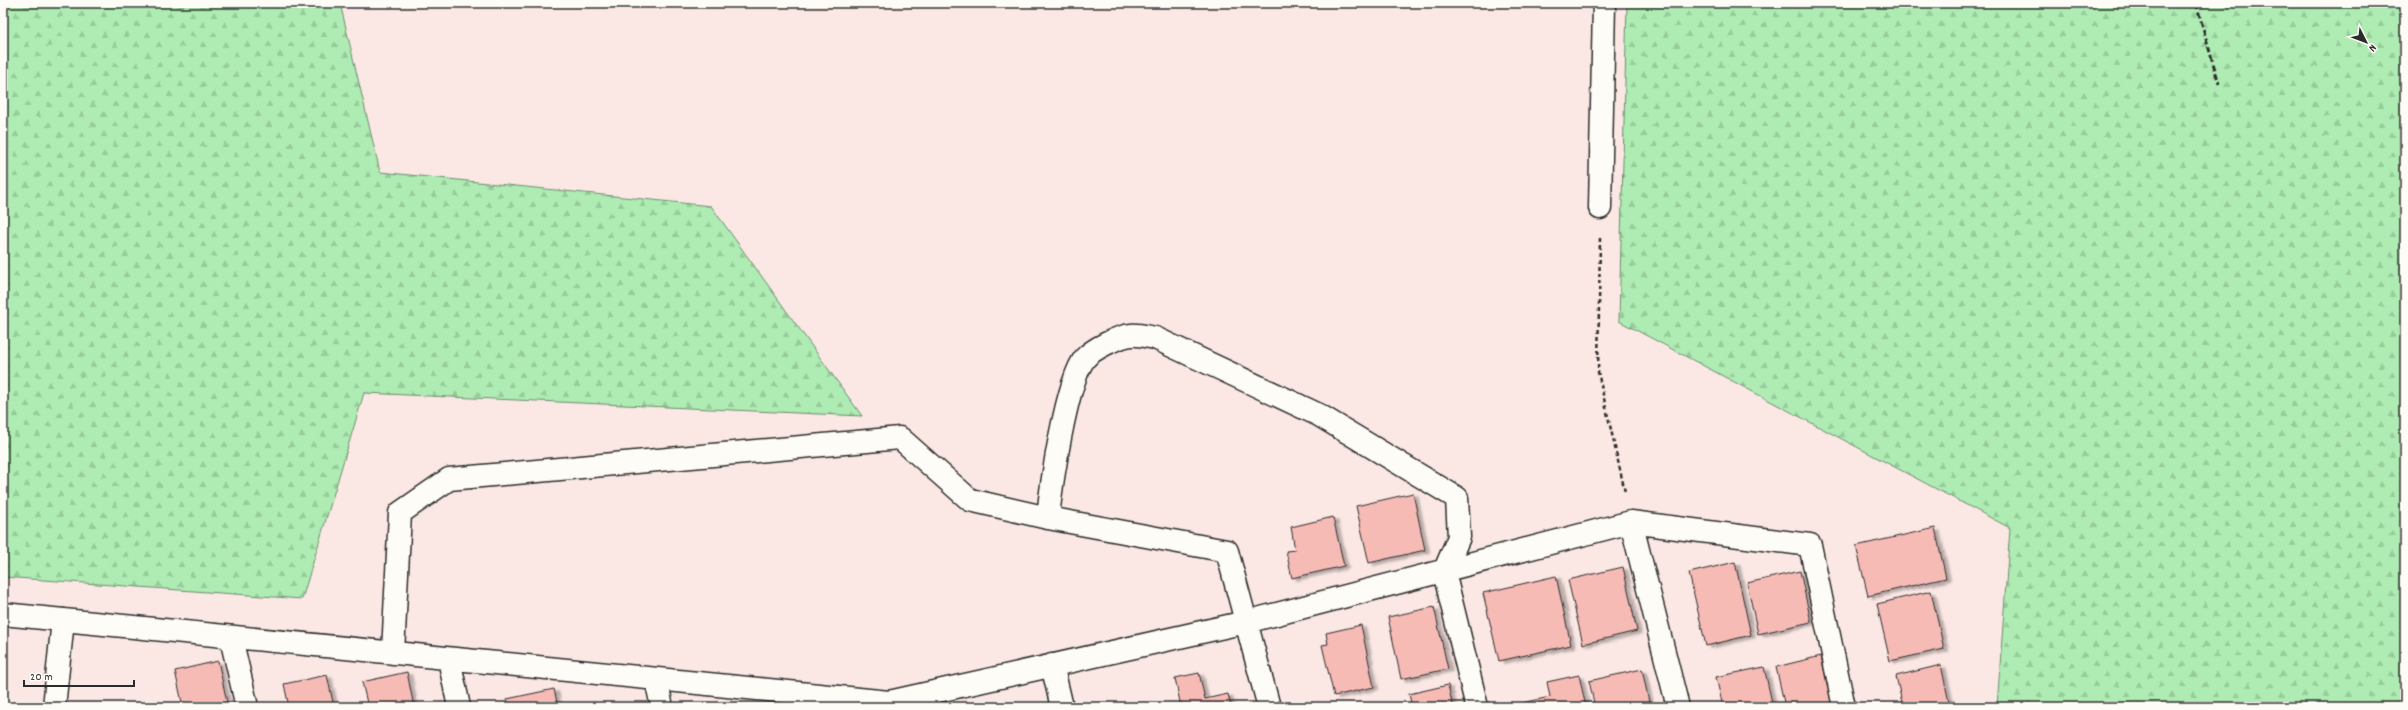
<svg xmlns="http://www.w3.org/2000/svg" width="2408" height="710" viewBox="0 0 2408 710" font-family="Dekko,sans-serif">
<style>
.forest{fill:url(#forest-firs);stroke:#6c8c6f}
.building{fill:#f7bbb6;stroke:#2b2b2b;filter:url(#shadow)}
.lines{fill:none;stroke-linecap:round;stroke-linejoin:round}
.minor-casing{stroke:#2b2b2b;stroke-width:25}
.tertiary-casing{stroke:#2b2b2b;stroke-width:25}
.path{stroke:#2b2b2b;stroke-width:2.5;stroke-dasharray:4 3;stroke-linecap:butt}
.minor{stroke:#fdfcf7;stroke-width:22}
.tertiary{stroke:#fdfcf7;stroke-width:22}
.rail{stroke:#2b2b2b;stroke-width:3;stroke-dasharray:6 3;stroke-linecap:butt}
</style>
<defs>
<pattern id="forest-firs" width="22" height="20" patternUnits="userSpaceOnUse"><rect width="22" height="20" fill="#aeecb3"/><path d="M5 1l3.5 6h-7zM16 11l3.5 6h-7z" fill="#96cb9a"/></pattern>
<filter id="shadow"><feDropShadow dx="4.5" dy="2.5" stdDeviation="1" flood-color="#0004"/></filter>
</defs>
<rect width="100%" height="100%" fill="#fbe8e4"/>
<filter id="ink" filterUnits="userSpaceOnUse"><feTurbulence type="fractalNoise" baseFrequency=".025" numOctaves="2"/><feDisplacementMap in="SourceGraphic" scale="8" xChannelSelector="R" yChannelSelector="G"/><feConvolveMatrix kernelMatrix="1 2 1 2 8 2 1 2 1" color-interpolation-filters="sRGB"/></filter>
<g filter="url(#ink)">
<!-- forest -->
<path class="forest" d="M3 3H340L380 172 711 206 862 416 364 393 302 599 3 577Z
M1627 3H2405V707H1997L2010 528 1619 321Z"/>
<!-- building -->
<path class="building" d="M1413 493 1425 550 1369 563 1356 506Z
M1333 517 1344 566 1292 578 1286 551 1295 550 1291 527Z
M1935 528 1946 578 1868 596 1856 546Z
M1735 562 1751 635 1706 646 1689 573Z
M1623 567 1637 631 1583 644 1568 580Z
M1800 571 1811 622 1758 634 1747 583Z
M1556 576 1571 645 1499 661 1483 593Z
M1931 591 1944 649 1890 661 1877 604Z
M1434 607 1448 669 1401 679 1388 617Z
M1361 625 1374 687 1334 696 1322 645 1328 644 1326 633Z
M1821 656 1832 704 1819 707H1785L1776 667Z
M218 661 228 707H183L175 671Z
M1941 665 1950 707H1903L1896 676Z
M1764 667 1773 707H1723L1716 677Z
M1642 669 1650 707H1595L1589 681Z
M407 672 414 707H368L362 682Z
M1199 673 1205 699 1228 694 1231 707H1181L1175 678Z
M327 675 334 707H289L284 684Z
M1579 675 1586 707H1523L1522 703 1550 697 1547 682Z
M1448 685 1453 707H1412L1409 694Z
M554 689 558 707H509L507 699Z
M1016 703 1017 707H998Z"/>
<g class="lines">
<defs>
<path id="minor" d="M1600 208 1604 3
M1048 518C1051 486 1066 382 1085 358 1093 349 1119 336 1131 335 1139 334 1148 337 1155 338L1319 415 1457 498 1459 537 1444 572 1477 707
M1631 522 1678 707
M3 614 889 702 1246 622 1631 522 1810 545 1844 707
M231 638 247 707
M393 653 400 513 449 479 900 438 970 500 1048 518 1227 551 1269 707
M449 659 459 707
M1052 665 1062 707
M656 679 662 707"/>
<path id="tertiary" d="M54 707 63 620"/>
</defs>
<!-- minor casing -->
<use href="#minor" class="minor-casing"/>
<!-- tertiary casing -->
<use href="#tertiary" class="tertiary-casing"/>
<!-- path -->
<path class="path" d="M1600 238 1598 372 1625 492"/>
<!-- minor -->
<use href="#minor" class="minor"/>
<!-- tertiary -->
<use href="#tertiary" class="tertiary"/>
<!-- rail -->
<path class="rail" d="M2196 3 2219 84"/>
</g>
</g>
<!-- margin -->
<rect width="2408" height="710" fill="none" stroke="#fdfcf7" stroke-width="16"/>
<rect x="8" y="8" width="2392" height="694" fill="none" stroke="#2b2b2b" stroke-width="1.5" filter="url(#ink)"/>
<!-- north arrow -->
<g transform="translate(2366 42) rotate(132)" stroke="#fdfcf7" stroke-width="3" paint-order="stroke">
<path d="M0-3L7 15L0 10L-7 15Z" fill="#2b2b2b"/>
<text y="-6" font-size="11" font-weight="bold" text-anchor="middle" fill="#2b2b2b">N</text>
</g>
<!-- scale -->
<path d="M24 680v6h110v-6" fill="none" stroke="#2b2b2b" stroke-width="2"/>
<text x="30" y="680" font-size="12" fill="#2b2b2b" stroke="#fdfcf7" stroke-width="3" paint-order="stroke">20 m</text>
</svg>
